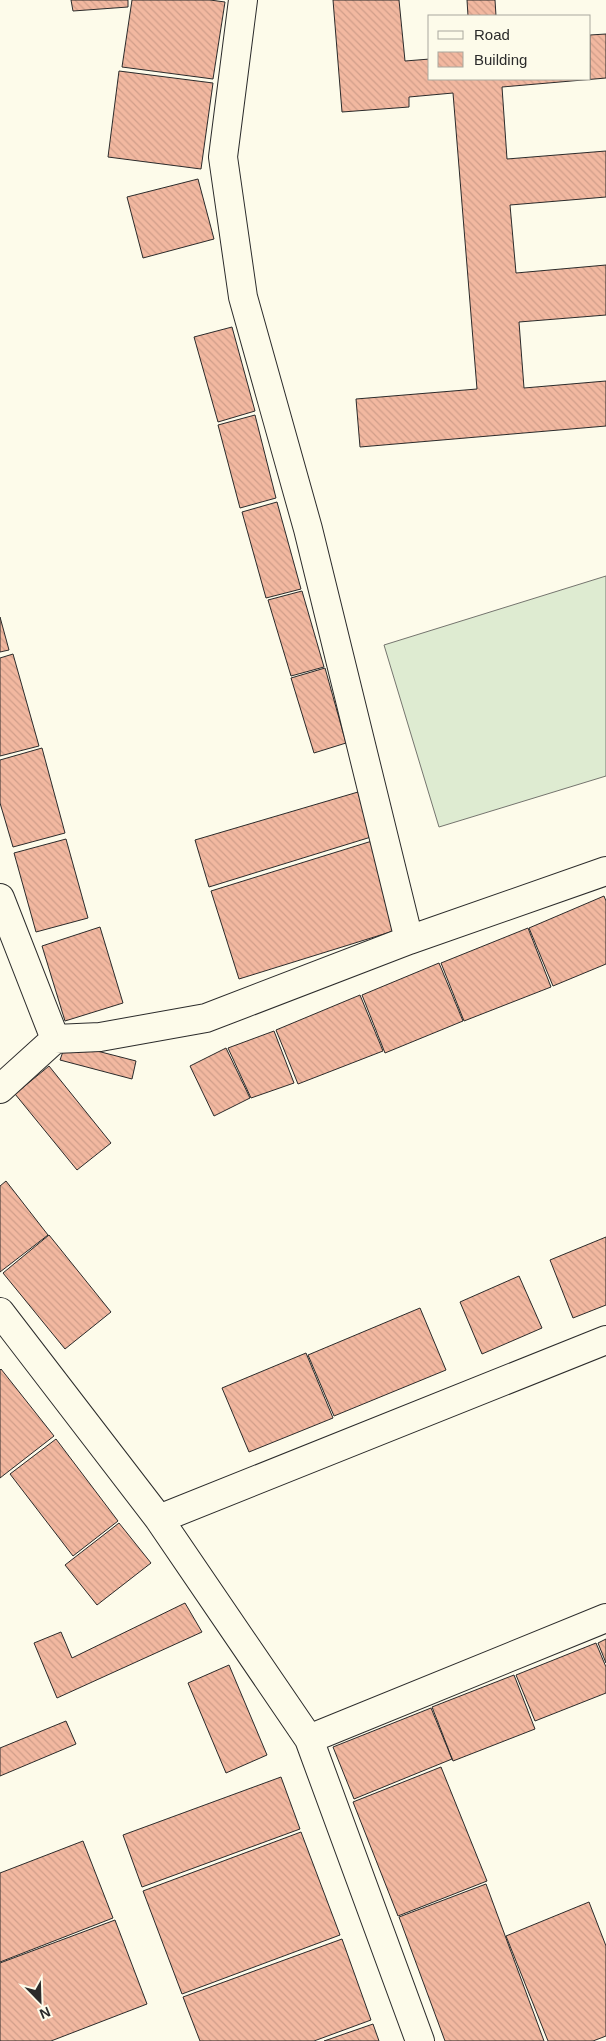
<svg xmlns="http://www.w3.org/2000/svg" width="606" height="2041" viewBox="0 0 606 2041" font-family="Arial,sans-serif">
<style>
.pitch{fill:#deebd1;stroke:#74746e}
.building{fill:url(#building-back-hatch);stroke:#2b2b2b}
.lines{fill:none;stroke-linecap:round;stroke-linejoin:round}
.minor-casing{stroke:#2b2b2b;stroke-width:30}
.minor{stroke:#fdfbea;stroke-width:28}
</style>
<defs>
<pattern id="building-back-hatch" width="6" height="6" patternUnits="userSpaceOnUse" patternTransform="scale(1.25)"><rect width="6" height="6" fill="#f2b8a0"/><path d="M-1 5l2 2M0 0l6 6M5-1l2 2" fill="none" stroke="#d09e8a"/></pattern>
</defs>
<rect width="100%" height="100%" fill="#fdfbea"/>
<!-- pitch -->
<path class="pitch" d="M606 576V776L439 827 384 645Z"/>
<!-- building -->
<path class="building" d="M71 0H128V7L73 11Z
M132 0H210L225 2 213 79 122 67Z
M333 0H399L405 61 430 59V79H590V35L606 34V78L502 87 507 159 606 151V197L510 205 516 273 606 265V315L519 322 524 388 606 381V426L360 447 356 399 477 389 453 93 409 97V107L342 112Z
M467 0H495L496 16H468Z
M119 71 213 83 201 169 108 157Z
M198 179 214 239 143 258 127 197Z
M232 327 255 411 218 422 194 337Z
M255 415 276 498 240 508 218 425Z
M277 502 301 589 266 598 242 512Z
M302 591 324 667 291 676 268 600Z
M0 617 9 650 0 652Z
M13 654 39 746 0 756V658Z
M325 668 346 743 314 753 291 678Z
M42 748 65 833 13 847 0 803V760Z
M358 792 371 837 209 887 195 840Z
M66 839 88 918 36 932 14 853Z
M372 841 400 929 239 979 211 891Z
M604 896 606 901V964L553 986 529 928Z
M100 927 123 1003 65 1021 42 946Z
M528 928 551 987 464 1021 441 963Z
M439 963 463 1021 385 1053 362 995Z
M360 995 383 1051 298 1084 276 1030Z
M274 1031 294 1083 251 1098 228 1048Z
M66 1043 136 1061 132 1079 60 1060Z
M226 1048 250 1098 214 1116 190 1066Z
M49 1066 111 1143 77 1170 15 1094Z
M6 1181 48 1235 0 1272V1186Z
M49 1235 111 1312 65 1349 3 1273Z
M606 1237V1305L573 1318 550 1260Z
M519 1276 542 1328 482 1354 460 1302Z
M420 1308 446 1370 334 1416 308 1355Z
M306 1353 333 1418 249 1452 222 1388Z
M1 1369 54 1436 0 1478V1370Z
M56 1439 118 1521 73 1556 10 1474Z
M119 1523 151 1563 97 1605 65 1565Z
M185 1603 202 1632 57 1698 34 1643 61 1632 72 1658Z
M606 1639V1663L598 1643Z
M596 1643 606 1667V1693L535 1721 516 1675Z
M229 1665 267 1755 226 1773 188 1683Z
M514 1675 535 1729 453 1761 432 1707Z
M431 1708 452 1759 354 1799 333 1747Z
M66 1721 76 1744 0 1776V1748Z
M441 1767 487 1881 398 1916 353 1802Z
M281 1777 300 1829 142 1887 123 1835Z
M301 1832 340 1935 182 1994 143 1891Z
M83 1841 113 1918 0 1962V1873Z
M486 1884 544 2041H445L399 1917Z
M589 1902 606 1946V2036L593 2041H548L506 1936Z
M115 1920 147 2004 51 2041H0V1963Z
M342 1939 371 2020 314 2041H200L183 1997Z
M373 2024 379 2041H324Z"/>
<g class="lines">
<defs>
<path id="minor" d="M243 0 223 157 243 297 308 529 409 940
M0 898 55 1039
M0 1089 55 1039 100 1037 206 1018 409 940 606 871
M0 1312 159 1519 309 1739 420 2041
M159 1519 606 1340
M309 1739 606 1618"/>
</defs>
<!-- minor casing -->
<use href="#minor" class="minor-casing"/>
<!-- minor -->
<use href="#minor" class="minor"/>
</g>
<!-- legend -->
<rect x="428" y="15" width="162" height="65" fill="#fdfbea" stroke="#a9a89e"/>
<rect x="438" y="31" width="25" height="8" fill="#fdfbea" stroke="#a9a89e"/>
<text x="474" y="40" font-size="15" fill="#2b2b2b">Road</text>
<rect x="438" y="52" width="25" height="15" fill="url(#building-back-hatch)" stroke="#a9a89e"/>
<text x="474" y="65" font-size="15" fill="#2b2b2b">Building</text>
<!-- north arrow -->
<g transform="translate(40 2001) rotate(157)" stroke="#fdfbea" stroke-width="4" paint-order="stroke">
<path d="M0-4L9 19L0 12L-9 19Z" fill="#2b2b2b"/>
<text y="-8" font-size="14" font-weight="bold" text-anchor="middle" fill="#2b2b2b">N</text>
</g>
</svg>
